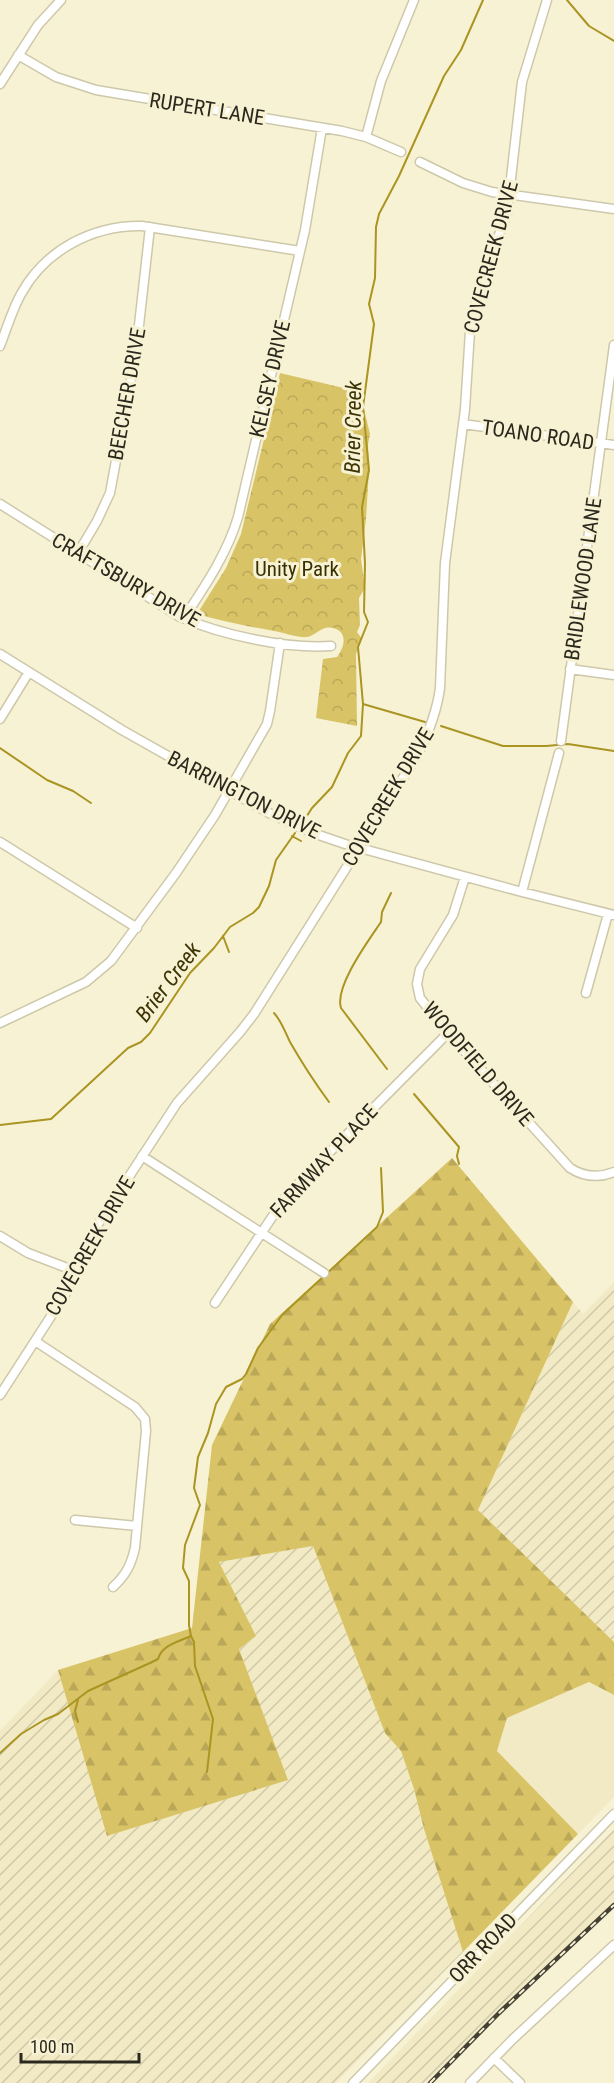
<svg xmlns="http://www.w3.org/2000/svg" width="614" height="2083" viewBox="0 0 614 2083" font-family="'Roboto Condensed',sans-serif">
<style>
.built{fill:#f2eac4}
.industrial{fill:url(#industrial-furrows)}
.forest{fill:url(#forest-firs)}
.park{fill:url(#park-crowns)}
.lines{fill:none;stroke-linecap:round;stroke-linejoin:round}
.stream{stroke:#aa9422;stroke-width:2}
.minor-casing{stroke:#cec8ab;stroke-width:11}
.minor{stroke:#fff;stroke-width:8}
.rail-casing{stroke:#444134;stroke-width:4.5}
.rail{stroke:#f8f2d4;stroke-width:2;stroke-dasharray:7;stroke-linecap:butt}
.labels{text-anchor:middle;dominant-baseline:central;stroke-width:6;stroke-linejoin:round;paint-order:stroke}
.street-label{font-size:21px;fill:#2b291e;stroke:#f8f2d4}
.park-label{font-size:21px;fill:#393001;stroke:#f8f2d4}
.water-label{font-size:22px;font-style:italic;fill:#3d3405;stroke:#f8f2d4}
</style>
<defs>
<pattern id="industrial-furrows" width="10" height="10" patternUnits="userSpaceOnUse" patternTransform="scale(1.5)"><rect width="10" height="10" fill="#f2eac4"/><path d="M-1 1l2-2M0 10L10 0M9 11l2-2" fill="none" stroke="#d0c9a8"/></pattern>
<pattern id="forest-firs" width="22" height="20" patternUnits="userSpaceOnUse" patternTransform="scale(1.5)"><rect width="22" height="20" fill="#d8c466"/><path d="M5 1l3.5 6h-7zM16 11l3.5 6h-7z" fill="#baa858"/></pattern>
<pattern id="park-crowns" width="20" height="18" patternUnits="userSpaceOnUse" patternTransform="scale(1.5)"><rect width="20" height="18" fill="#d8c466"/><path d="M2 6a3 3 0 1 1 6 0M12 15a3 3 0 1 1 6 0" fill="none" stroke="#baa858"/></pattern>
</defs>
<rect width="100%" height="100%" fill="#f8f2d4"/>
<!-- built -->
<path class="built" d="M589 1682 614 1695V1797L578 1834 497 1751 507 1718Z"/>
<!-- industrial -->
<path class="industrial" d="M614 1282V1642L478 1510 573 1302 583 1314Z
M313 1546 385 1733 401 1751 414 1789 424 1829 463 1952 336 2083H0V1731L58 1670 107 1836 287 1780 239 1649 256 1636 219 1562Z
M614 1829V1908L425 2083H368Z"/>
<!-- forest -->
<path class="forest" d="M452 1158 573 1302 478 1510 614 1642V1695L589 1682 507 1718 497 1751 578 1834 463 1952 424 1829 414 1789 401 1751 385 1733 313 1546 219 1562 256 1636 239 1649 288 1780 107 1836 58 1670 192 1628 212 1445 270 1324Z"/>
<!-- park -->
<path class="park" d="M280 373 365 393 363 405 370 434 368 444 369 470 366 519 361 559 365 588 359 598 360 625 357 632 362 639 356 654 357 726 316 718 323 659 337 657C344 648 349 632 333 628 322 625 317 635 307 637 299 638 288 634 279 632 252 627 224 622 197 614L226 568 241 534Z"/>
<g class="lines">
<!-- stream -->
<path class="stream" d="M567 0 589 26 614 41
M363 704 425 722
M441 726 503 746H546L568 744 614 751
M0 748 47 780 73 791 91 803
M303 822 312 808 332 787 348 753 361 736 363 704 358 647 368 622 364 612 365 563 362 507 369 470 363 407 374 324 369 304 375 278 376 227 379 214 399 176 444 76 461 50 483 0
M292 836 301 841
M223 936 229 952
M274 1013C282 1022 285 1032 290 1042 302 1063 315 1083 329 1102
M387 1069 341 1008C334 987 369 940 381 922L382 912 391 893
M414 1094 459 1147 457 1156 459 1164
M0 1125 51 1119 128 1048 141 1042 150 1033 190 973 214 948 230 927 253 913 259 907 269 886 276 860 295 833
M78 1700 75 1711 78 1722
M0 1753 21 1734 44 1720 58 1714 88 1691 150 1663 158 1659C162 1645 178 1642 191 1636
M207 1772 213 1719 195 1666 194 1642 191 1636 189 1625V1581L183 1568 185 1545 200 1505 194 1488 198 1457 208 1433 216 1404 226 1387 242 1379 246 1374 258 1348 282 1315 377 1227 383 1212 381 1168"/>
<defs>
<path id="minor" d="M18 55 56 77 96 90 342 131 366 137 401 152
M0 84 38 25 61 0
M366 137 381 81 414 0
M420 162 463 183 492 192 614 209
M0 346C7 328 12 310 21 294 45 250 93 225 142 226L300 251
M463 424 614 445
M0 504 180 617C222 635 286 649 331 646
M78 553 97 521 110 493 136 352 150 227
M184 618C205 586 227 554 238 517L305 230 322 128
M0 654 122 730 269 813 310 832 345 844 522 892 614 915
M570 669 614 675
M0 719 29 672
M561 741 614 345
M0 842 137 928
M465 877 453 915 420 969 417 984 420 998 448 1033 570 1168C584 1177 599 1178 614 1172
M522 892 559 753
M586 993 608 914
M0 1023 86 982 111 961 176 873 215 815 267 724 270 711 280 643
M142 1156 324 1273
M0 1236 28 1253 75 1271
M215 1303 286 1196 448 1033
M35 1341 135 1407 145 1419 146 1431 135 1548C131 1565 126 1575 113 1587
M0 1395 66 1293 89 1238 177 1103 240 1032 254 1014 418 754C429 732 437 711 440 688L445 563 465 409 470 331 478 292 507 213 522 82 547 0
M75 1520 137 1526
M494 2058 520 2083
M353 2083 614 1814
M470 2083 513 2039 614 1945"/>
</defs>
<!-- minor casing -->
<use href="#minor" class="minor-casing"/>
<!-- minor -->
<use href="#minor" class="minor"/>
<defs>
<path id="rail" d="M430 2083 499 2013 614 1905"/>
</defs>
<!-- rail casing -->
<use href="#rail" class="rail-casing"/>
<!-- rail -->
<use href="#rail" class="rail"/>
</g>
<g class="labels">
<!-- street labels -->
<g class="street-label">
<text transform="translate(207 109) rotate(9)">RUPERT LANE</text>
<text transform="translate(491 257) rotate(-75)">COVECREEK DRIVE</text>
<text transform="translate(270 379) rotate(-77)">KELSEY DRIVE</text>
<text transform="translate(127 394) rotate(-80)">BEECHER DRIVE</text>
<text transform="translate(538 435) rotate(8)">TOANO ROAD</text>
<text transform="translate(583 579) rotate(-82)">BRIDLEWOOD LANE</text>
<text transform="translate(126 580) rotate(30)">CRAFTSBURY DRIVE</text>
<text transform="translate(244 795) rotate(27)">BARRINGTON DRIVE</text>
<text transform="translate(388 797) rotate(-59)">COVECREEK DRIVE</text>
<text transform="translate(478 1064) rotate(49)">WOODFIELD DRIVE</text>
<text transform="translate(324 1161) rotate(-47)">FARMWAY PLACE</text>
<text transform="translate(90 1246) rotate(-60)">COVECREEK DRIVE</text>
<text transform="translate(483 1948) rotate(-46)">ORR ROAD</text>
</g>
<!-- park labels -->
<g class="park-label">
<text x="297" y="569">Unity Park</text>
</g>
<!-- water labels -->
<g class="water-label">
<text transform="translate(353 427) rotate(-89)">Brier Creek</text>
<text transform="translate(168 982) rotate(-53)">Brier Creek</text>
</g>
</g>
<!-- scale -->
<path d="M21 2053v9h118v-9" fill="none" stroke="#2b291e" stroke-width="3"/>
<text x="30" y="2053" font-size="18" fill="#2b291e" stroke="#f8f2d4" stroke-width="4.5" paint-order="stroke">100 m</text>
</svg>
